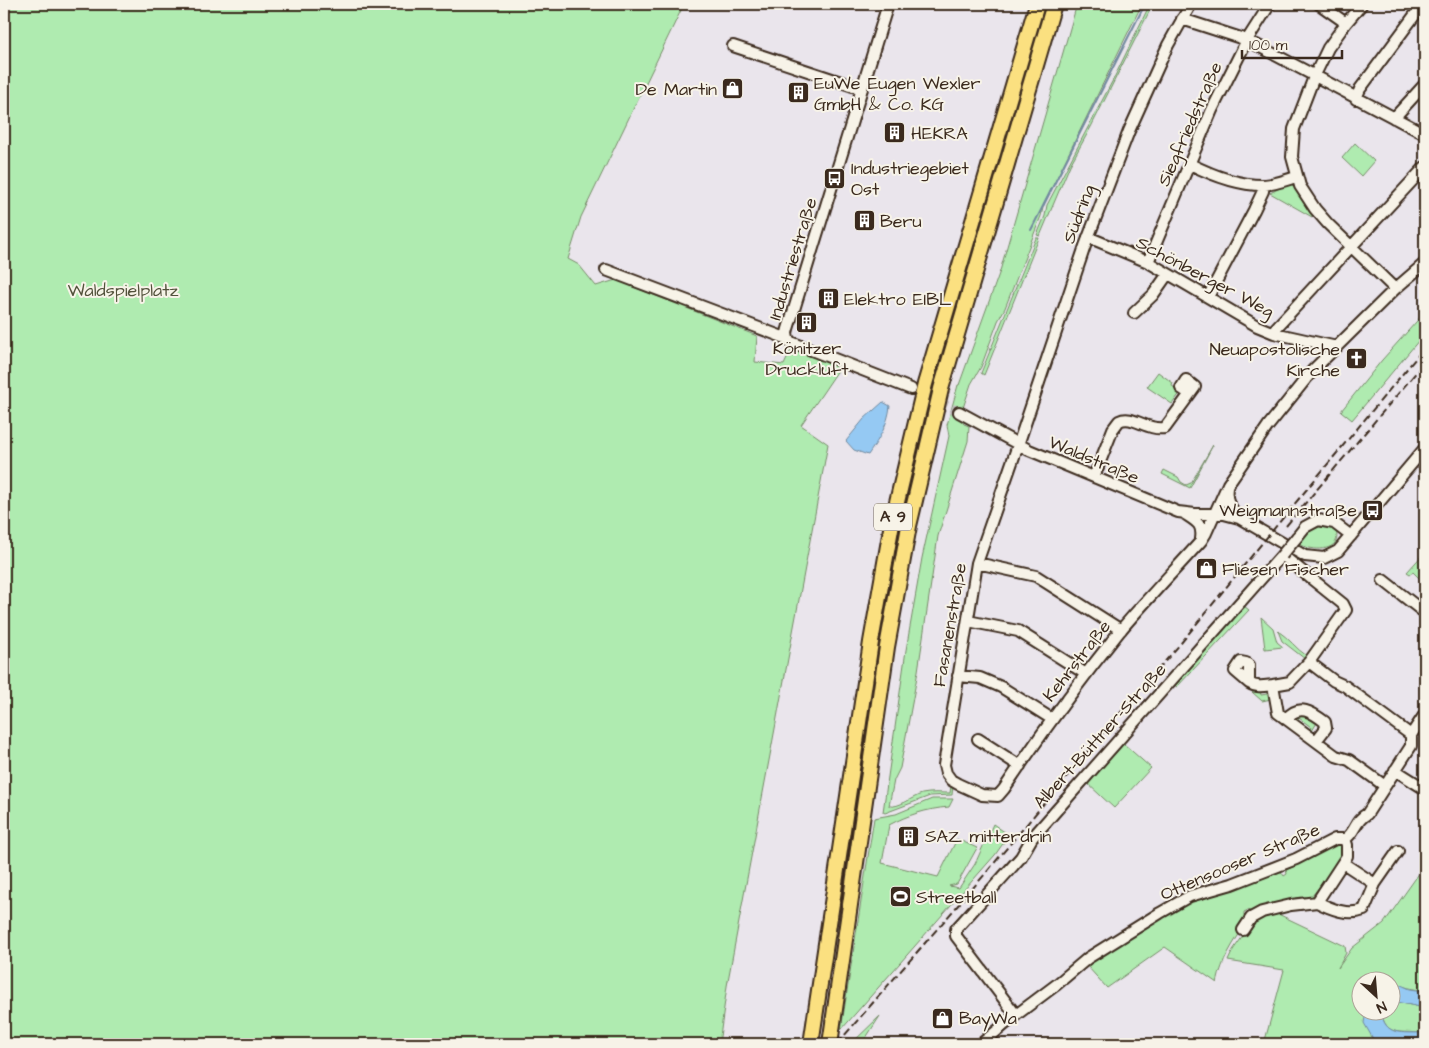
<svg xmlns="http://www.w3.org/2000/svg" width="1429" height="1048" viewBox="0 0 1429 1048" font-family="'Architects Daughter',sans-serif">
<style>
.green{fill:#afebb0;stroke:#758a67}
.water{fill:#95c9f3;stroke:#71899e}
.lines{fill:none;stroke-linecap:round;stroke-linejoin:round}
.stream{stroke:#71899e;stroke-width:2}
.minor-tunnel{stroke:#c7c0c3;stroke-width:10;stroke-dasharray:10 5;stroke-linecap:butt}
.minor-casing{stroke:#3b2a1e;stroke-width:14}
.highway-casing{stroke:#3b2a1e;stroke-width:18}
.minor{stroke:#f7f3e8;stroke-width:10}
.highway{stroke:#fbe080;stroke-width:14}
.rail{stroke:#3b2a1e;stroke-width:2;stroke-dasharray:8 4;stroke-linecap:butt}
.minor-bridge-casing{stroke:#3b2a1e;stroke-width:14;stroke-linecap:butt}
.minor-bridge{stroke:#f7f3e8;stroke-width:10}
.labels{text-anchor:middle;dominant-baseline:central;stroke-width:4;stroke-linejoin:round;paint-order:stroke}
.shield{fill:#f7f3e8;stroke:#73665b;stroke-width:1}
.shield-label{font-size:16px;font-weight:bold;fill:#3b2a1e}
.poi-label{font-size:18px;fill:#3b2a1e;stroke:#f7f3e8;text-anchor:start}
.street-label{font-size:18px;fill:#3b2a1e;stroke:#f7f3e8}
.park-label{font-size:18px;fill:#52513b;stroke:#f7f3e8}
</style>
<rect width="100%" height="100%" fill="#eae5ec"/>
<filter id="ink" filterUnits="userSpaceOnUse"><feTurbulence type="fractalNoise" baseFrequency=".02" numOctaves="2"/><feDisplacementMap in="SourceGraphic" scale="10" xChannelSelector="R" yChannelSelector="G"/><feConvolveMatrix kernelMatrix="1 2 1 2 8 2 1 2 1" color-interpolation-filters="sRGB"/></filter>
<g filter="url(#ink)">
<!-- green -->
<path class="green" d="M4 4H684L581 217 568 259 579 265 596 286 616 280 757 336 755 362 784 365 791 350 841 366 801 425 828 444 727 986 719 1044H4Z
M1077 4H1142L1044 204 1041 216 1005 308 998 321 981 367 971 384 963 408 960 407 958 416 964 424 969 426 968 441 938 536 918 671 900 768 894 780 889 806C899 808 912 797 922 794 931 792 941 793 950 793L951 786H953L952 795 930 796 885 813 883 812 906 650 922 558 949 436 947 425 958 385H959L1000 271Z
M1150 4H1153L1091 127 1070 165 1040 236 1037 235 1045 216 1047 205 1114 78Z
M1355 143 1374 161 1361 176 1342 158Z
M1288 184H1292L1295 187 1313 214 1312 217 1270 193Z
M1036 238H1039L984 375 981 373Z
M1425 312V333L1352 420 1341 411 1382 360Z
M1158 372 1173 383 1172 386 1181 392 1172 404 1147 387Z
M1213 445 1190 488 1162 474 1164 470 1178 477 1181 482 1186 485 1191 483Z
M1321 526H1329L1336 531C1343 553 1309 552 1298 543L1308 532Z
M1425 552V580H1421L1413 572 1410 574 1407 572Z
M1242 606H1244L1249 610 1177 687 1173 684Z
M1261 617 1273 628 1277 642 1283 647 1265 649Z
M1278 631C1289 638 1296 649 1307 656L1305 659 1282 641Z
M1267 689 1271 691V699L1262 701 1252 692 1260 690 1261 695 1267 694Z
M1310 714 1318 721 1312 731 1316 734 1314 735 1308 731 1311 727 1299 718 1296 722 1294 721 1296 716Z
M1124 744 1151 768 1114 808 1087 783Z
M932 799H953L949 807C926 809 908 815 889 825L882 863 938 877 957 839 977 848 957 884 949 886 959 888 975 864 993 824 1009 835 995 855 841 1030 874 818 896 814Z
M1336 843 1344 844 1345 853 1309 900 1254 913 1248 910 1244 912V917L1247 919 1246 924C1233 943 1222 960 1217 983L1165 947 1107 988 1087 966 1149 924 1196 898 1280 870 1284 876 1287 874 1286 870 1301 863 1300 860Z
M1425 865V991C1414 990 1403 985 1392 986V980H1362V1010L1366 1011 1373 1043 1376 1044H1264L1284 970 1228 961 1233 950 1256 918 1276 913 1345 946 1346 953 1338 968 1352 948 1384 923Z
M1392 1001 1425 1008V1034C1403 1029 1386 1040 1381 1011L1392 1010Z
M880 1016 862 1044H851Z"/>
<!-- water -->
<path class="water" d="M883 402 890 406C888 425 879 439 868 455L854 450 846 441 864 419Z
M1401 985 1410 989 1425 991V1008L1392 1001V986Z
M1366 1011H1381C1385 1037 1401 1032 1424 1033L1425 1044H1376L1364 1023Z"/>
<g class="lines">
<!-- stream -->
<path class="stream" d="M1031 230 1145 4"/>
<!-- minor-tunnel -->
<path class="minor-tunnel" d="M911 389 959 412"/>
<defs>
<path id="minor" d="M1191 4 1168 45 1129 131 1085 246 1018 445 977 563 944 765 946 773 951 780 958 784 982 795 998 796 1004 789C1040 735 1078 683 1119 632 1145 601 1174 571 1201 541L1206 533 1228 484 1268 426 1313 370 1395 289 1425 263
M1319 4 1346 23
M1362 4 1346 23 1328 48 1314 77 1294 129 1292 157 1300 186 1315 209 1328 224 1395 289
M1182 19 1247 40 1425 134
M733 46 862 89
M1356 99 1360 89 1423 4
M1394 118 1425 84
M1190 164C1212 175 1237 185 1262 185 1273 185 1286 180 1296 177
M1088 237 1148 262 1257 326 1274 333 1337 347
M1148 262 1212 110 1247 40 1270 4
M606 270 788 339 791 342 911 389
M1208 297 1254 210 1263 191 1264 185
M1134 313 1153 295 1167 275
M1274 333V330L1425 167
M788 339 787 333 788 329 888 4
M959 412 1029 450 1178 512 1195 514H1224L1239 518 1305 556 1324 558 1338 551 1425 448
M1094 477 1113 429 1119 421C1133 414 1146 431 1165 428L1195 387 1186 380 1181 388 1190 394
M1227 488C1225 501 1231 508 1239 518
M1185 514C1197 522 1203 524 1201 539
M1297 537 1305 527 1318 520 1334 523 1351 536
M977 563 1036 576 1121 630
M1383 580 1425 613
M968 621 1018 631 1086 674
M958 676 980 678 1001 687 1052 719
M1249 683 1235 671 1241 662 1246 663 1249 665V683C1257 688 1264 686 1273 685L1278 713 1336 756 1349 760 1385 786
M1273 685 1290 682 1309 662
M1286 719C1299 703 1312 712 1325 722L1326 728 1316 741
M978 739 1020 766
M1395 770 1425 789
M1345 839C1356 832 1354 821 1367 814L1411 746V735L1425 714
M1343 863 1375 884
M1317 902C1331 909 1348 916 1364 910L1375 884 1398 851
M1243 930 1251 918 1262 912 1291 905 1317 902 1347 856V845L1345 839
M1016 1015 956 936V929L1021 857 1032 838 1282 555 1343 604 1346 610 1309 662 1334 681 1345 686 1411 735
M981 1044 1016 1015 1056 985 1088 958 1160 913 1190 896 1232 884 1296 859 1335 839H1345"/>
<path id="highway" d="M811 1044 871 642 892 523 925 384 1037 4
M830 1044 887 647 909 526 941 389 1054 4"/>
</defs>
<!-- minor casing -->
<use href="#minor" class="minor-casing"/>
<!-- highway casing -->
<use href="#highway" class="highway-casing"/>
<!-- minor -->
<use href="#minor" class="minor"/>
<!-- highway -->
<use href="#highway" class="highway"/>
<!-- rail -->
<path class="rail" d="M1286 526 1425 362
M837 1044 986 873 1102 734 1181 643 1263 542 1425 347"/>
<defs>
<path id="minor-bridge" d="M1282 555 1297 537"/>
</defs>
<!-- minor-bridge casing -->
<use href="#minor-bridge" class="minor-bridge-casing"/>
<!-- minor-bridge -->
<use href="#minor-bridge" class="minor-bridge"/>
</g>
</g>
<!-- icons -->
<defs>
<symbol id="shop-square" viewBox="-11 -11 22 22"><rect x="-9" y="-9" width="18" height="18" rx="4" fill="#3b2a1e" stroke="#f7f3e8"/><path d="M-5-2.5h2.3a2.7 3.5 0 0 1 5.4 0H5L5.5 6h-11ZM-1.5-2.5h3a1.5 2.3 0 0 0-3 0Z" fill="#fff"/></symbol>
<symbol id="building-square" viewBox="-11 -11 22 22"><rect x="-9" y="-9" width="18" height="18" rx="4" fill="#3b2a1e" stroke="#f7f3e8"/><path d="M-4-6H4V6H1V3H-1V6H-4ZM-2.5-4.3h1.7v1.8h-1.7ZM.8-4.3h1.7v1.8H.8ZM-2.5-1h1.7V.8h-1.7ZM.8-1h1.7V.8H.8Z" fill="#fff"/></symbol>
<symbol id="bus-square" viewBox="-11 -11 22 22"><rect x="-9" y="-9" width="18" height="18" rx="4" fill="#3b2a1e" stroke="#f7f3e8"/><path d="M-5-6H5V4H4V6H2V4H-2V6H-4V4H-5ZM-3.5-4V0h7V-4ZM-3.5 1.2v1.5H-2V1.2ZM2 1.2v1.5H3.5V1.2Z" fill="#fff"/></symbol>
<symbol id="church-square" viewBox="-11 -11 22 22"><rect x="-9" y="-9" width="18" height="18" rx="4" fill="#3b2a1e" stroke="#f7f3e8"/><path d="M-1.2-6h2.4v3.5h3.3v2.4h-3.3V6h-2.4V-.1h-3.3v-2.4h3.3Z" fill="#fff"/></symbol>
<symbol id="stadium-square" viewBox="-11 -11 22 22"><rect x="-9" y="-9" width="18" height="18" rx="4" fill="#3b2a1e" stroke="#f7f3e8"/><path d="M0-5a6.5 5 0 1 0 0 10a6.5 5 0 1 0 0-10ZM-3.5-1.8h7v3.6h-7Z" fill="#fff"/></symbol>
</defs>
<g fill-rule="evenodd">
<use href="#shop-square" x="720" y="76" width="25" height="25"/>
<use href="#building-square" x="786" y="80" width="25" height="25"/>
<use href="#building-square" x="882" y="120" width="25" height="25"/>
<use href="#bus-square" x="822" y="166" width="25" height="25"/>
<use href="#building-square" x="852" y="208" width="25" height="25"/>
<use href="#building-square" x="816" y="286" width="25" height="25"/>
<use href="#building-square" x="794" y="310" width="25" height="25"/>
<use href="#church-square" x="1344" y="346" width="25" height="25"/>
<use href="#bus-square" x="1360" y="498" width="25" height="25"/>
<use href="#shop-square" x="1194" y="556" width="25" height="25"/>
<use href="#building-square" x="896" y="824" width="25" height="25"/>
<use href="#stadium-square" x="888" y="884" width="25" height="25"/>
<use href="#shop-square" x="930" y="1006" width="25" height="25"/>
</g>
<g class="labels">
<!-- shield labels -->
<rect class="shield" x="874" y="503.5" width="38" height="27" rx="4"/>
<g class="shield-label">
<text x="893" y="517">A 9</text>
</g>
<!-- poi labels -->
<g class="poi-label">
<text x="814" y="83">EuWe Eugen Wexler<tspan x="814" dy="21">GmbH &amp; Co. KG</tspan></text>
<text x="717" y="89" text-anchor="end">De Martin</text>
<text x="911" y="133">HEKRA</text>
<text x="851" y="168">Industriegebiet<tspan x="851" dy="21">Ost</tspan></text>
<text x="880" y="221">Beru</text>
<text x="844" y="299">Elektro EIBL</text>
<text x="807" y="348" text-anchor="middle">Könitzer<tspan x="807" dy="21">Druckluft</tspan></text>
<text x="1340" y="349" text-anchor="end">Neuapostolische<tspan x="1340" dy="21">Kirche</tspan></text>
<text x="1357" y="510" text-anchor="end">Weigmannstraße</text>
<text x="1222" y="569">Fliesen Fischer</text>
<text x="925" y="836">SAZ mitterdrin</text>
<text x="916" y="897">Streetball</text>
<text x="959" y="1018">BayWa</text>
</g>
<!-- street labels -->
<g class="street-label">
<text transform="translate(1190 124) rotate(-66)">Siegfriedstraße</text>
<text transform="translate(1079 214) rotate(-69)">Südring</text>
<text transform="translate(793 259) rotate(-73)">Industriestraße</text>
<text transform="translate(1205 277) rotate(28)">Schönberger Weg</text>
<text transform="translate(1094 460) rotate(23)">Waldstraße</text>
<text transform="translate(950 625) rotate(-80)">Fasanenstraße</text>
<text transform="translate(1077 661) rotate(-52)">Kehrstraße</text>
<text transform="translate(1100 736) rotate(-48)">Albert-Büttner-Straße</text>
<text transform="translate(1240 862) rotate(-23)">Ottensooser Straße</text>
</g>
<!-- park labels -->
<g class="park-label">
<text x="123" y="290">Waldspielplatz</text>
</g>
</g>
<!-- margin -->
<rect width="1429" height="1048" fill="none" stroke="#f7f3e8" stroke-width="20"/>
<rect x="10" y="10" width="1409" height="1028" fill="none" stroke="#3b2a1e" stroke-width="2" filter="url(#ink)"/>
<!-- north arrow -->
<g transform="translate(1376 996) rotate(154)"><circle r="24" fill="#f7f3e8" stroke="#aca397"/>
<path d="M0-4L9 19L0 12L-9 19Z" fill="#3b2a1e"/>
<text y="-8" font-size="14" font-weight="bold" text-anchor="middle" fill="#3b2a1e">N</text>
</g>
<!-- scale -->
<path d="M1242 50v8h100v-8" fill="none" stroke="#3b2a1e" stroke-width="2.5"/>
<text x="1249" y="50" font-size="15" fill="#3b2a1e" stroke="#f7f3e8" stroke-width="4" paint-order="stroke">100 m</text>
</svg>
